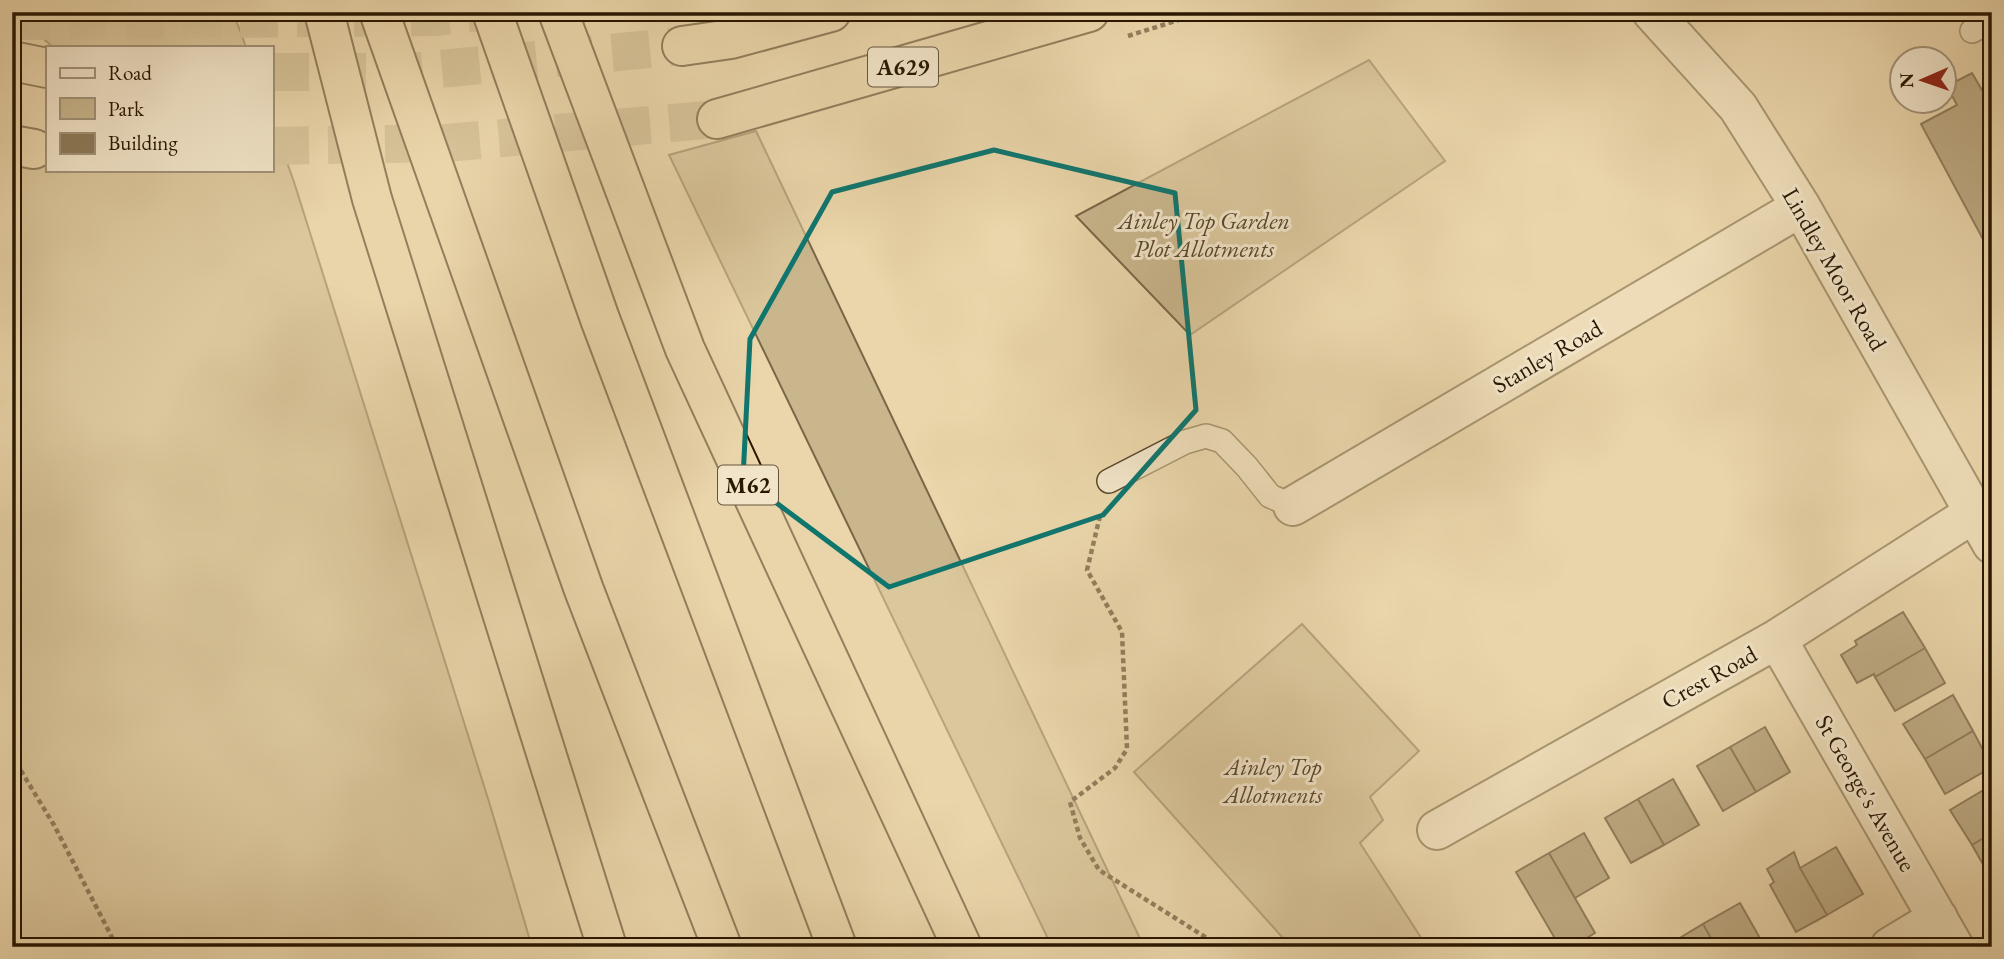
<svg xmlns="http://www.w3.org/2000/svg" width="2004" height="959" viewBox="0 0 2004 959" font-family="'EB Garamond',serif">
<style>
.green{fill:#c9b68d;stroke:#796647;stroke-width:2}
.building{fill:#8d7a59;stroke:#291701;stroke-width:2}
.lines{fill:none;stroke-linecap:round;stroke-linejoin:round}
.highway-tunnel{stroke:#c3b088;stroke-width:38;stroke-dasharray:38 19;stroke-linecap:butt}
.lane-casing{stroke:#59472b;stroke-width:26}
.street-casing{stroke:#59472b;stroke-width:42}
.highway-casing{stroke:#291701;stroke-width:42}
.path{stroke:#291701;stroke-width:4.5;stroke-dasharray:5 3.5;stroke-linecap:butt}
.lane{stroke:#f1e4c8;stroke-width:23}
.street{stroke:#f1e4c8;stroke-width:38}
.highway{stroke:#ead6aa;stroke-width:38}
.marked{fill:none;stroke:#0f766e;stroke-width:5;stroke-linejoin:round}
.labels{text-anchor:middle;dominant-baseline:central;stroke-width:6;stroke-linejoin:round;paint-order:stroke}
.shield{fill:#f1e4c8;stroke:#65543d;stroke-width:2}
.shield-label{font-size:23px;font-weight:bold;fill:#291701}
.park-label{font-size:24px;font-style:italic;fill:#59472b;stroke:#f1e4c8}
.street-label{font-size:24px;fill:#291701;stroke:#f1e4c8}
</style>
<rect width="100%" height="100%" fill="#ead6aa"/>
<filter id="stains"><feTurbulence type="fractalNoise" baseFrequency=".00286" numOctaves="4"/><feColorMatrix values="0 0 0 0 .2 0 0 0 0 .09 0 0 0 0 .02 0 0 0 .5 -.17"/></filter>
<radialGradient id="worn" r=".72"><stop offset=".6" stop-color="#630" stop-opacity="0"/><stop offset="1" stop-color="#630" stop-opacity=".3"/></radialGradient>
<!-- green -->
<path class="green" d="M12 12H233L246 47H53Z
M1369 60 1445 161 1190 335 1076 216Z
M271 118 294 182 490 805 532 947H12V163L47 148V170H271Z
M756 131 1144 947H1052L669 155Z
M1302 624 1419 751 1370 797 1383 820 1360 843 1427 947H1291L1134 772Z"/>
<!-- building -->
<path class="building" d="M1972 73 1982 90 1992 84V256L1921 124 1957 105 1947 86Z
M1903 612 1925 648 1875 677 1874 674 1857 683 1841 655 1857 645 1855 641Z
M1925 648 1945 683 1895 711 1875 677Z
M1953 695 1973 731 1925 759 1903 724Z
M1765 727 1790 772 1756 792 1730 747Z
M1973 731 1992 767 1945 794 1925 759Z
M1730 747 1756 792 1723 811 1697 766Z
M1673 779 1699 825 1664 845 1638 799Z
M1992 785V833L1972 845 1950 810Z
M1638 799 1664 845 1631 863 1605 818Z
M1584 833 1609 878 1575 898 1549 853Z
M1992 833V880L1972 845Z
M1836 847 1863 894 1827 915 1800 868Z
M1794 852 1800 868 1827 915 1796 932 1770 885 1774 882 1767 869Z
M1549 853 1595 933 1572 947H1560L1516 872Z
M1740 903 1765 947H1716L1703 924Z
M1703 924 1716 947H1676L1673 942Z"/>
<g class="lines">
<!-- highway-tunnel -->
<path class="highway-tunnel" d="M12 21 435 17 479 12
M271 72H408L682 46
M271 146 446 143 717 119"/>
<defs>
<path id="lane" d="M1972 31 1992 20
M1109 481 1185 442 1206 436 1222 441 1247 467 1270 496 1293 506"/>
<path id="street" d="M1652 12 1738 107 1801 207 1992 544
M1293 506 1801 207
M1777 639 1954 947
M1437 830 1777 639 1974 513
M1890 947 1938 918"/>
<path id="highway" d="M324 12 372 199 607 947
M379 12 584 590 722 947
M492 12 600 319 837 947
M558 12 685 349 962 947
M682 46 731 39 831 12
M12 61 47 68
M717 119 1089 12
M12 145 34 149"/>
</defs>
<!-- lane casing -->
<use href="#lane" class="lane-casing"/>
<!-- street casing -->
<use href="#street" class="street-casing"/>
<!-- highway casing -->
<use href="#highway" class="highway-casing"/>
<!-- path -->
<path class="path" d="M1128 36 1204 12
M1100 516 1087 570 1122 632 1127 749 1115 768 1070 802 1080 838 1099 870 1210 940 1214 947
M12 756 54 825 117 947"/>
<!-- lane -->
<use href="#lane" class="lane"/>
<!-- street -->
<use href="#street" class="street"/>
<!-- highway -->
<use href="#highway" class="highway"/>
</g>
<!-- marked area -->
<path d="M0 0H2004V959H0ZM994 150 1175 193 1196 410 1103 515 889 587 743 478 750 339 832 192Z" fill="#ead6aa" fill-opacity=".55" fill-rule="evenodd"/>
<path class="marked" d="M994 150 1175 193 1196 410 1103 515 889 587 743 478 750 339 832 192Z"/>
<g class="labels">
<!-- shield labels -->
<g class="shield">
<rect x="868" y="47.5" width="70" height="39" rx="5"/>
<rect x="718" y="465.5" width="60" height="39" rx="5"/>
</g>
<g class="shield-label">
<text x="903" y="67">A629</text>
<text x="748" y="485">M62</text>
</g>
<!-- park labels -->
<g class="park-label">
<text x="1204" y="220">Ainley Top Garden<tspan x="1204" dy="28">Plot Allotments</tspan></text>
<text x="1273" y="766">Ainley Top<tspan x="1273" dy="28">Allotments</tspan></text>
</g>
<!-- street labels -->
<g class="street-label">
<text transform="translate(1835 269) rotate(60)">Lindley Moor Road</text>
<text transform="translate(1547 356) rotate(-30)">Stanley Road</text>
<text transform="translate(1709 677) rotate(-29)">Crest Road</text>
<text transform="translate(1866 793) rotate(60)">St George's Avenue</text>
</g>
</g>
<!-- margin -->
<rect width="2004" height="959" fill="none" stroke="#ead6aa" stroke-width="42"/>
<rect x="14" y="14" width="1976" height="931" fill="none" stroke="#291701" stroke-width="3.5"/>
<rect x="21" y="21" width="1962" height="917" fill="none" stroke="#291701" stroke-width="2"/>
<!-- legend -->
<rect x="46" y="46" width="228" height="126" fill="#f1e4c8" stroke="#a19278" stroke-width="2"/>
<rect x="60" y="68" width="35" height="10" fill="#f1e4c8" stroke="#a19278" stroke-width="2"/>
<text x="108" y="80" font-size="21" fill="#291701">Road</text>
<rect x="60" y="98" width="35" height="21" fill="#c9b68d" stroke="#a19278" stroke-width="2"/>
<text x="108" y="116" font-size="21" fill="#291701">Park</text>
<rect x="60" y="133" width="35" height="21" fill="#8d7a59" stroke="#a19278" stroke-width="2"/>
<text x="108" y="150" font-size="21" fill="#291701">Building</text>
<!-- north arrow -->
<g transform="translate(1923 80) rotate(268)"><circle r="33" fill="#f1e4c8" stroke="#a19278" stroke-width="2"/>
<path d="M0-5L12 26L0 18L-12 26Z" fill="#8f2418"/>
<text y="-10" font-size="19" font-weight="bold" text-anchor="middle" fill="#291701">N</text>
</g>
<rect width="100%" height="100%" filter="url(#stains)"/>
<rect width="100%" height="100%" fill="url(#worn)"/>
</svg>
